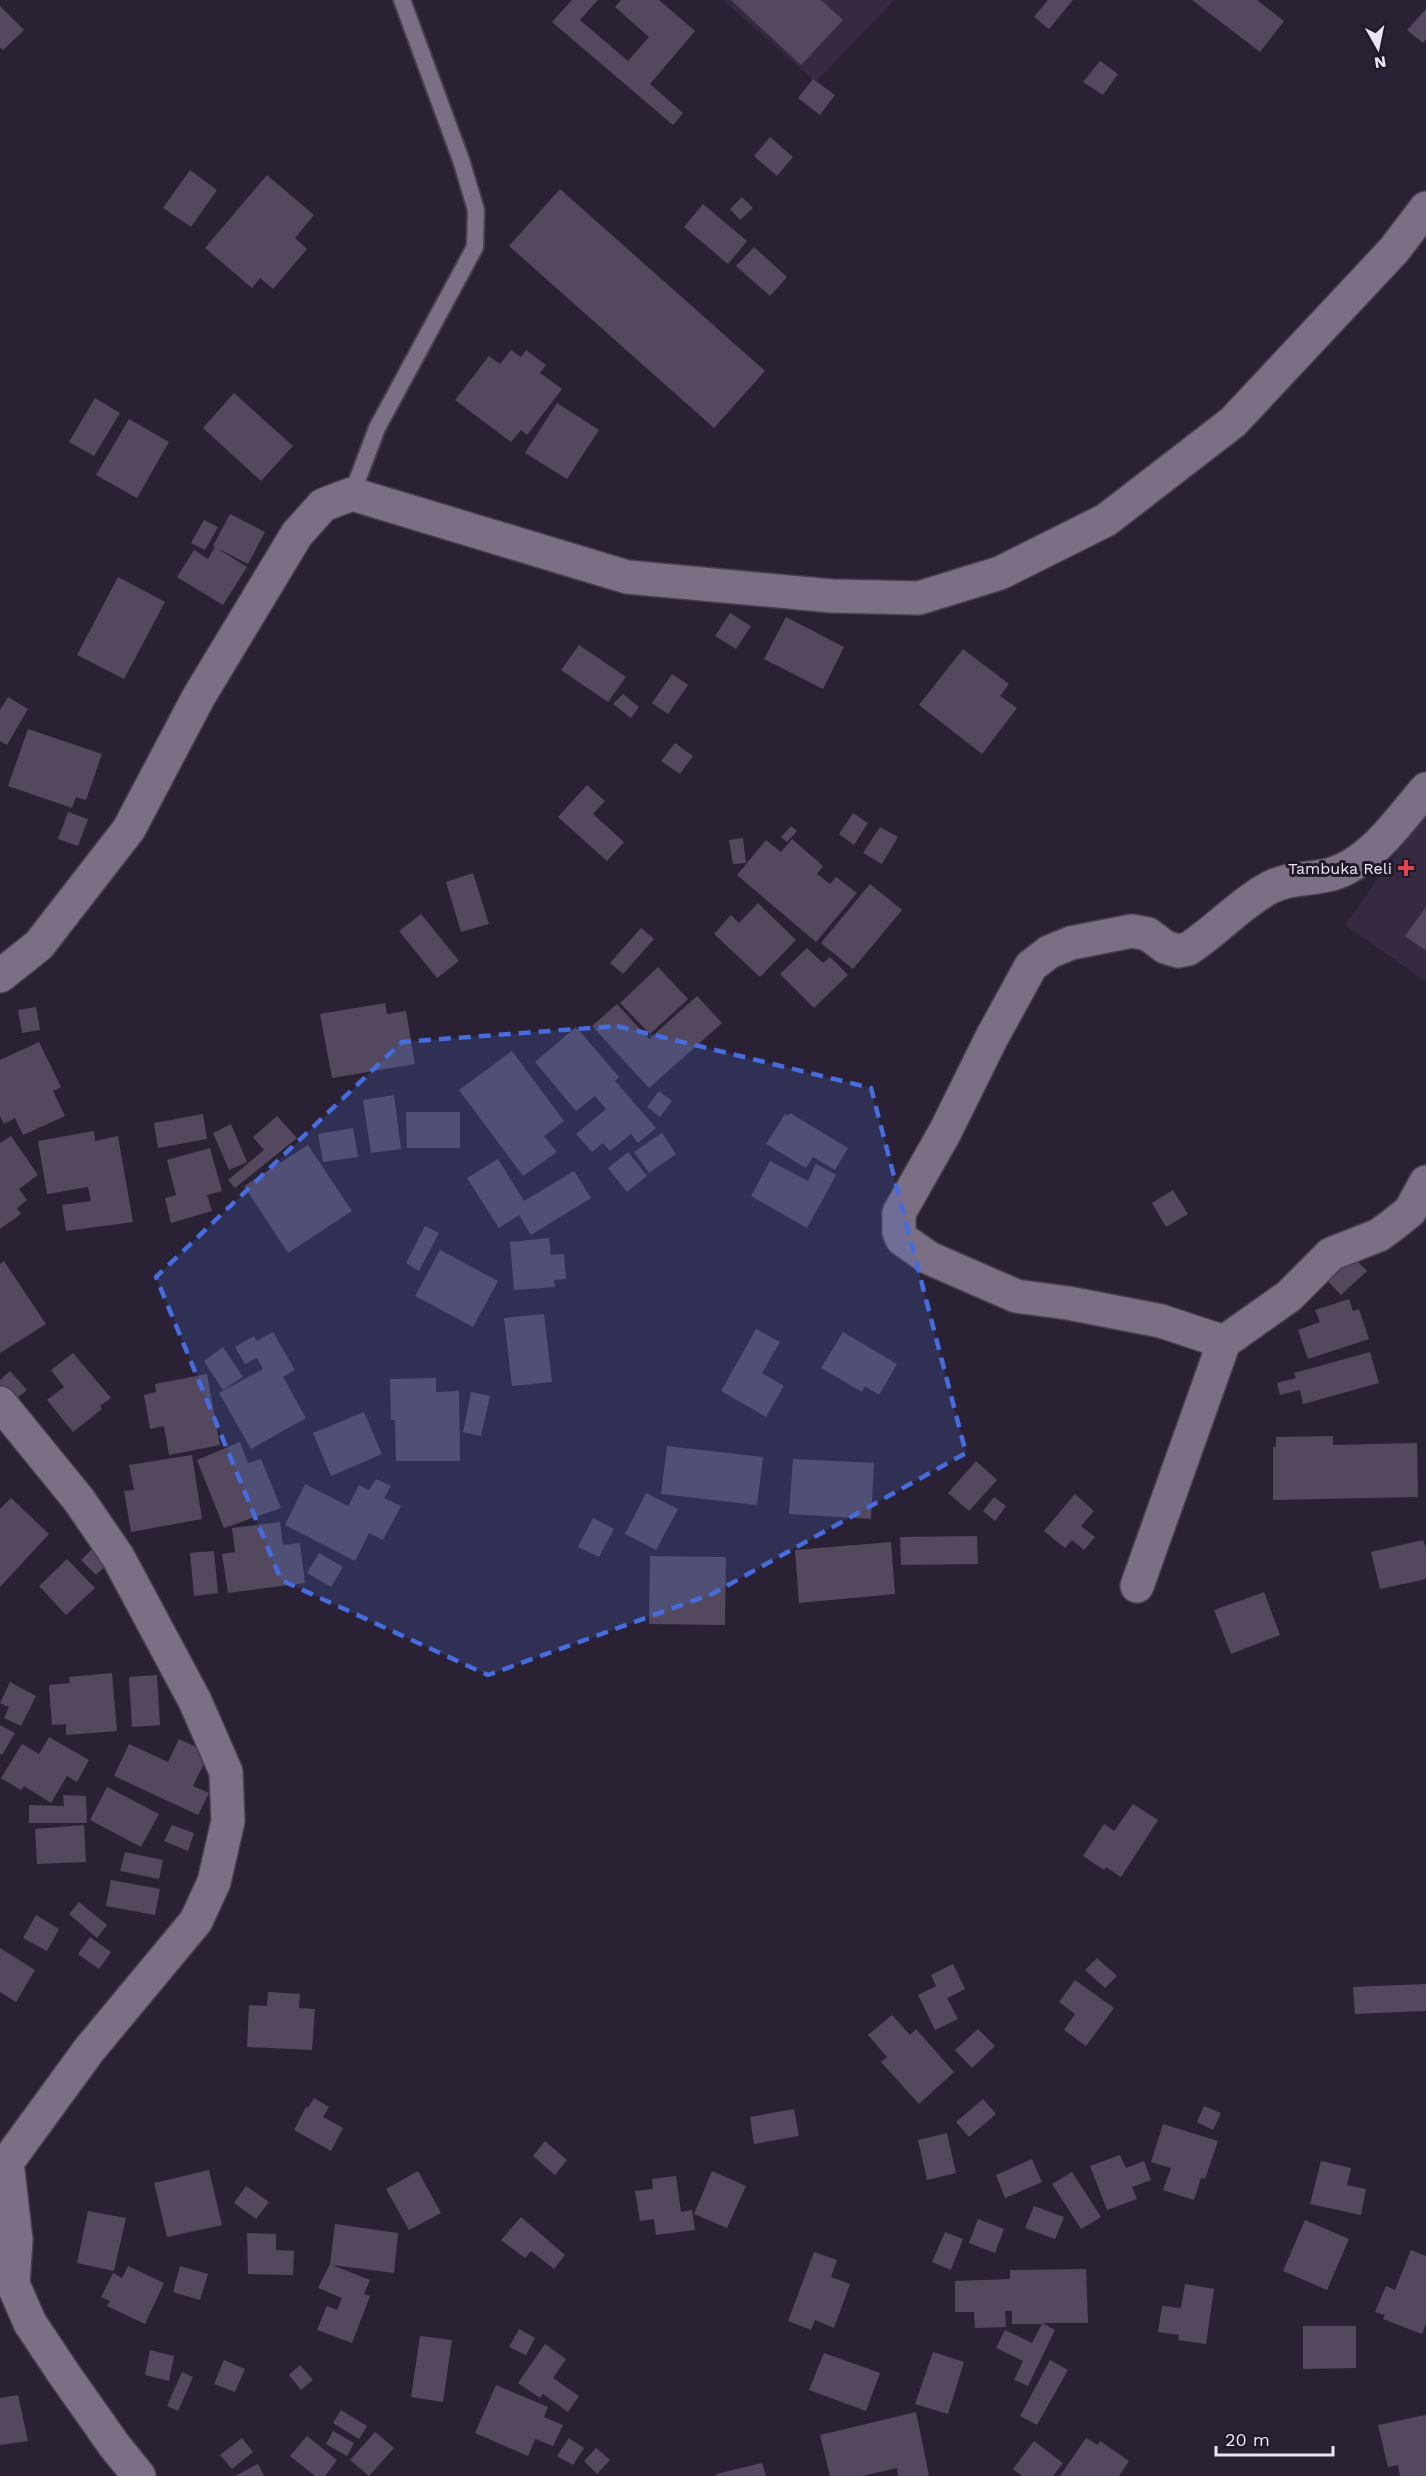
<svg xmlns="http://www.w3.org/2000/svg" width="1426" height="2476" viewBox="0 0 1426 2476" font-family="'Work Sans',sans-serif">
<style>
.built{fill:#362942}
.building{fill:#53485d}
.lines{fill:none;stroke-linecap:round;stroke-linejoin:round}
.service-casing{stroke:#473e4e;stroke-width:20}
.minor-casing{stroke:#473e4e;stroke-width:36}
.service{stroke:#7b6f86;stroke-width:16}
.minor{stroke:#7b6f86;stroke-width:33}
.marked{fill:#466cdd;fill-opacity:0.2;stroke:#466cdd;stroke-width:4.5;stroke-dasharray:12 8;stroke-linejoin:round}
.health-dot{fill:#e0444e;stroke:#21182a;stroke-width:2}
.labels{text-anchor:middle;dominant-baseline:central;stroke-width:6;stroke-linejoin:round;paint-order:stroke}
.poi-label{font-size:16px;fill:#ebe4f1;stroke:#21182a;text-anchor:end}
</style>
<rect width="100%" height="100%" fill="#2b2134"/>
<!-- built -->
<path class="built" d="M723 0H894L816 82Z
M1426 811V982L1345 925Z"/>
<!-- building -->
<path class="building" d="M572 0H598L580 20 628 61 649 37 615 7 621 0H659L695 31 650 84 683 113 673 125 552 22Z
M731 0H821L843 20 801 65Z
M1048 0H1073L1049 29 1034 17Z
M1192 0H1257L1284 21 1260 52Z
M0 6 24 30 3 50 0 47Z
M1426 9V39L1423 43 1407 30Z
M1100 61 1118 74 1103 95 1083 82Z
M813 79 835 95 820 115 798 98Z
M770 137 793 157 777 176 754 156Z
M190 170 217 190 191 227 163 208Z
M267 175 314 215 295 238 307 249 273 289 260 278 252 288 205 248Z
M560 189 765 371 714 428 509 246Z
M742 197 753 208 740 220 730 209Z
M703 204 747 241 728 264 684 227Z
M754 247 787 277 770 296 736 266Z
M511 350 521 357 526 350 546 365 540 373 562 389 527 435 521 430 511 442 455 400 489 356 500 364Z
M234 393 293 446 261 481 203 428Z
M95 398 120 413 94 456 69 442Z
M557 403 599 430 567 479 525 453Z
M129 419 169 442 137 498 96 475Z
M230 514 265 532 248 564 213 546Z
M204 520 218 527 205 550 191 543Z
M215 547 247 567 223 605 177 577 194 550 208 559Z
M118 577 165 602 124 679 77 655Z
M730 613 751 626 736 649 715 636Z
M786 617 844 647 823 689 764 659Z
M579 645 626 677 608 702 561 670Z
M963 649 1009 684 1000 696 1017 708 982 754 919 705Z
M672 674 688 685 668 714 652 703Z
M623 694 639 707 631 718 613 704Z
M8 697 28 709 7 745 0 741V710Z
M28 729 102 754 86 800 76 797 72 808 8 786Z
M675 743 693 756 680 774 661 761Z
M587 785 605 801 593 814 624 842 607 861 558 817Z
M68 812 88 819 78 846 58 839Z
M853 813 868 823 854 845 839 834Z
M791 826 797 831 787 842 781 837Z
M880 827 898 837 882 864 863 853Z
M743 838 746 863 733 864 729 840Z
M792 839 823 866 817 874 830 884 836 877 857 893 816 942 737 875 766 840 781 852Z
M473 873 489 924 461 932 446 882Z
M870 884 902 910 853 969 821 943Z
M758 903 796 940 760 977 714 934 731 915 739 923Z
M1426 907V948L1425 950 1405 936Z
M421 914 459 961 437 978 399 931Z
M641 928 654 939 623 974 610 963Z
M807 948 823 963 830 957 848 975 814 1008 780 974Z
M658 967 688 999 650 1034 620 1003Z
M697 996 722 1023 649 1088 592 1026 617 1004 649 1039Z
M385 1003 387 1014 406 1011 415 1064 332 1078 320 1014Z
M36 1007 40 1030 22 1033 18 1010Z
M576 1027 619 1077 615 1081 656 1128 638 1143 631 1134 610 1151 603 1143 592 1152 576 1134 606 1109 595 1096 576 1111 535 1062Z
M39 1042 61 1087 53 1091 65 1116 23 1135 15 1118 4 1124 0 1116V1060Z
M512 1051 564 1121 544 1136 557 1152 523 1176 459 1090Z
M659 1091 672 1101 660 1117 647 1107Z
M394 1095 401 1149 371 1153 363 1100Z
M406 1112H460V1148H407Z
M790 1113 848 1148 835 1170 813 1157 806 1168 766 1144 785 1114 788 1116Z
M203 1114 207 1139 158 1148 154 1123Z
M277 1116 297 1138 235 1188 228 1180 264 1150 253 1137Z
M231 1124 247 1162 229 1170 213 1133Z
M353 1128 358 1157 323 1162 318 1134Z
M94 1131 95 1141 118 1136 133 1222 66 1231 62 1205 91 1201 88 1187 47 1194 38 1141Z
M662 1133 676 1154 649 1173 634 1152Z
M11 1136 38 1175 19 1189 27 1200 17 1208 21 1214 0 1229V1143Z
M308 1145 352 1211 288 1253 244 1186Z
M210 1148 222 1191 207 1195 212 1211 171 1223 165 1198 176 1195 167 1160Z
M628 1152 647 1176 627 1192 608 1168Z
M498 1159 524 1201 574 1171 591 1198 531 1235 519 1215 499 1228 467 1178Z
M770 1161 808 1181 816 1164 836 1175 807 1228 751 1196Z
M1173 1190 1188 1214 1166 1227 1152 1203Z
M425 1226 439 1233 419 1271 406 1263Z
M549 1238 551 1255 564 1254 566 1279 554 1280 555 1287 514 1290 510 1242Z
M440 1250 498 1281 473 1327 415 1296Z
M1348 1252 1367 1271 1341 1295 1323 1276Z
M4 1261 46 1324 0 1353V1264Z
M1349 1299 1353 1311 1359 1309 1369 1339 1308 1359 1298 1330 1320 1322 1315 1310Z
M544 1314 552 1382 512 1386 504 1318Z
M756 1329 780 1342 762 1373 784 1386 766 1417 721 1391Z
M273 1332 295 1370 283 1377 306 1418 251 1449 219 1393 263 1369 257 1358 245 1364 235 1347 254 1336 257 1341Z
M843 1332 897 1364 879 1395 865 1386 862 1392 821 1368Z
M223 1347 243 1377 223 1390 204 1361Z
M1370 1352 1379 1383 1303 1404 1300 1390 1280 1395 1277 1383 1296 1378 1294 1373Z
M73 1353 111 1398 100 1406 102 1409 73 1432 47 1400 64 1387 51 1370Z
M10 1371 27 1390 12 1402 0 1388V1380Z
M207 1374 220 1445 169 1455 164 1426 150 1429 144 1395 156 1392 155 1384Z
M436 1378V1392L459 1391 460 1461H396L395 1420H391L390 1379Z
M471 1392 490 1396 481 1436 463 1432Z
M364 1412 382 1454 331 1476 313 1433Z
M1333 1436V1445L1417 1443 1418 1497 1273 1500V1447H1276V1437Z
M240 1442 248 1463 261 1459 281 1508 224 1528 197 1460Z
M667 1446 763 1457 757 1505 661 1494Z
M192 1455 202 1519 131 1532 124 1491 134 1490 129 1465Z
M793 1459 874 1463 871 1519 789 1514Z
M976 1461 997 1480 969 1511 948 1493Z
M376 1479 391 1486 384 1498 401 1506 383 1540 369 1533 355 1561 285 1525 305 1484 348 1506 359 1485 369 1490Z
M646 1493 678 1509 656 1550 625 1534Z
M1075 1494 1094 1511 1081 1526 1095 1537 1084 1550 1072 1540 1065 1548 1044 1531Z
M994 1497 1006 1506 995 1521 983 1511Z
M11 1498 49 1534 0 1587V1509Z
M593 1518 614 1529 599 1557 578 1547Z
M280 1522 283 1545 300 1543 305 1583 228 1593 222 1554 235 1552 232 1528Z
M977 1536 978 1564 901 1565 900 1537Z
M1423 1540 1426 1548V1579L1380 1589 1371 1552Z
M891 1542 895 1594 799 1603 795 1550Z
M96 1545 111 1561 96 1575 81 1560Z
M214 1551 218 1593 194 1596 190 1553Z
M319 1553 343 1567 331 1587 307 1573Z
M650 1556 726 1557 725 1625 649 1624Z
M67 1559 95 1588 66 1615 39 1586Z
M1264 1592 1280 1635 1231 1654 1214 1610Z
M112 1673 117 1731 66 1735V1724L52 1725 49 1685 70 1683 69 1677Z
M157 1675 160 1725 132 1727 129 1677Z
M10 1682 36 1696 21 1726 4 1718 9 1707 0 1703Z
M0 1725 15 1733 2 1755 0 1754Z
M49 1737 89 1760 77 1782 67 1776 51 1803 24 1786 21 1790 1 1778 22 1744 39 1754Z
M179 1739 209 1753 193 1786 209 1793 198 1815 114 1776 129 1744 168 1762Z
M107 1787 159 1814 141 1847 90 1820Z
M63 1795 86 1796 87 1823H29V1805L64 1806Z
M1133 1804 1158 1820 1121 1877 1106 1867 1104 1870 1083 1856 1104 1824 1114 1831Z
M84 1825 86 1862 37 1864 35 1829Z
M172 1825 194 1833 188 1851 164 1841Z
M125 1852 163 1860 159 1879 120 1871Z
M111 1880 160 1889 155 1915 106 1906Z
M79 1902 107 1925 97 1938 69 1914Z
M36 1915 59 1929 47 1951 23 1938Z
M90 1937 111 1952 99 1969 78 1954Z
M0 1948 35 1970 16 2002 0 1992Z
M1097 1958 1117 1976 1105 1988 1085 1970Z
M953 1964 965 1989 947 1998 958 2019 935 2030 918 1995 936 1986 931 1975Z
M1075 1980 1114 2008 1086 2046 1064 2030 1075 2014 1059 2002Z
M1426 1984V2011L1355 2014 1353 1987Z
M268 1992 300 1994 299 2008 315 2009 312 2050 247 2047 249 2005 267 2006Z
M892 2015 910 2035 916 2029 954 2072 919 2104 881 2062 887 2057 868 2035Z
M978 2029 995 2046 972 2068 955 2050Z
M314 2098 329 2107 323 2117 343 2128 331 2151 294 2130 306 2107 308 2108Z
M983 2099 996 2114 969 2137 956 2122Z
M1204 2106 1221 2113 1213 2130 1197 2122Z
M794 2109 799 2136 754 2144 750 2117Z
M1163 2124 1218 2141 1205 2179 1201 2178 1194 2200 1163 2190 1171 2168 1151 2162Z
M947 2133 956 2173 927 2180 918 2140Z
M545 2141 567 2160 555 2175 533 2156Z
M1120 2155 1126 2168 1144 2161 1151 2180 1132 2187 1137 2199 1107 2210 1090 2166Z
M1032 2159 1042 2182 1005 2198 996 2175Z
M1321 2161 1351 2168 1347 2185 1366 2189 1361 2215 1310 2204Z
M209 2170 222 2225 167 2237 154 2183Z
M418 2171 441 2213 409 2230 386 2189Z
M712 2171 746 2186 727 2228 694 2214Z
M1072 2172 1101 2217 1081 2229 1052 2184Z
M676 2176 681 2212 692 2210 695 2230 656 2235 654 2219 640 2221 635 2191 653 2189 652 2179Z
M246 2186 269 2202 256 2219 234 2203Z
M1034 2206 1064 2217 1055 2239 1025 2228Z
M88 2211 126 2218 114 2271 77 2263Z
M521 2217 565 2255 554 2269 531 2251 525 2258 501 2240Z
M978 2219 1004 2229 995 2253 969 2243Z
M1305 2220 1349 2239 1327 2290 1283 2271Z
M335 2224 398 2233 394 2273 332 2265 370 2280 364 2294 370 2296 352 2343 317 2330 327 2306 337 2310 342 2298 318 2288 330 2264Z
M945 2232 963 2239 951 2270 932 2262Z
M247 2233 276 2234V2250L294 2251 293 2275 248 2274Z
M1411 2250 1426 2256V2323L1422 2334 1383 2319 1385 2315 1375 2312 1386 2286 1395 2290Z
M814 2252 837 2260 831 2277 850 2284 834 2328 815 2320 811 2330 788 2321Z
M128 2266 164 2283 145 2324 107 2306 110 2301 101 2297 113 2273 122 2278Z
M180 2266 208 2274 200 2300 173 2292Z
M1086 2269 1088 2323H1042L1055 2330 1028 2386 1014 2380 1023 2361 996 2348 1005 2330 1032 2343 1042 2324H1012V2311H1005L1006 2327 975 2328 974 2312H955V2281L1010 2279V2270Z
M1185 2284 1214 2289 1206 2344 1178 2340 1179 2335 1158 2332 1162 2306 1181 2308Z
M1303 2326H1356V2368L1303 2369Z
M519 2329 535 2338 526 2355 509 2347Z
M420 2336 452 2340 443 2402 411 2397Z
M545 2344 566 2359 553 2378 579 2396 568 2412 543 2394 540 2398 518 2383Z
M150 2350 174 2356 169 2381 145 2375Z
M933 2352 964 2362 948 2414 915 2404Z
M824 2353 880 2373 866 2411 809 2390Z
M224 2360 245 2369 235 2392 214 2384Z
M1050 2360 1068 2370 1037 2425 1020 2416Z
M300 2365 313 2380 301 2390 289 2375Z
M182 2372 193 2377 178 2411 167 2406Z
M496 2385 548 2407 544 2417 563 2425 553 2446 535 2439 528 2456 475 2433Z
M18 2395 28 2441 0 2445V2398Z
M341 2410 367 2426 359 2439 333 2423Z
M916 2412 929 2476H898L897 2468 862 2476H830L820 2435Z
M1426 2415V2476H1400L1398 2465 1388 2467 1378 2425Z
M333 2431 354 2443 347 2456 326 2444Z
M375 2432 394 2448 369 2476 350 2460Z
M307 2436 337 2460 325 2476H315L290 2456Z
M242 2438 253 2452 232 2469 220 2455Z
M569 2438 584 2448 573 2465 557 2456Z
M1086 2438 1098 2445 1100 2441 1129 2461 1119 2476H1060Z
M1034 2441 1063 2463 1053 2476H1022L1013 2469Z
M596 2448 610 2460 597 2474 584 2461Z
M762 2463 766 2476H716V2474Z
M258 2464 264 2476H235Z"/>
<g class="lines">
<defs>
<path id="service" d="M352 494 377 428 475 247 476 210 461 160 402 0"/>
<path id="minor" d="M0 976 39 945 129 829 198 698 297 534 323 505 352 494 627 577 832 596 919 598 1000 573 1106 520 1233 422 1394 250 1426 208
M1224 1342 1161 1321 1068 1303 1016 1296 929 1258 902 1239 899 1232V1213L945 1132 992 1037 1031 966 1049 952 1071 943 1132 931 1148 934 1165 947 1178 951 1188 949C1216 931 1241 903 1269 888 1290 877 1310 880 1332 874 1372 862 1400 819 1426 789
M0 1403 79 1500 118 1557 195 1701 226 1772 228 1821 214 1882 196 1921 89 2050 0 2172
M1137 1586 1224 1342 1289 1296 1331 1254 1379 1235 1394 1224 1410 1211 1426 1182
M7 2162 16 2240 13 2284 30 2323 64 2374 114 2445 139 2476"/>
</defs>
<!-- service casing -->
<use href="#service" class="service-casing"/>
<!-- minor casing -->
<use href="#minor" class="minor-casing"/>
<!-- service -->
<use href="#service" class="service"/>
<!-- minor -->
<use href="#minor" class="minor"/>
</g>
<!-- marked area -->
<path class="marked" d="M617 1026 871 1088 966 1453 712 1594 488 1675 281 1580 156 1277 402 1042Z"/>
<!-- markers -->
<path class="health-dot" d="M1403 859h6v6h6v6h-6v6h-6v-6h-6v-6h6z"/>
<g class="labels">
<!-- poi labels -->
<g class="poi-label">
<text x="1392" y="868">Tambuka Reli</text>
</g>
</g>
<!-- north arrow -->
<g transform="translate(1378 48) rotate(171)" stroke="#21182a" stroke-width="4.5" paint-order="stroke">
<path d="M0-4.5L10 22L0 15L-10 22Z" fill="#ebe4f1"/>
<text y="-9" font-size="16" font-weight="bold" text-anchor="middle" fill="#ebe4f1">N</text>
</g>
<!-- scale -->
<path d="M1216 2446v9h117v-9" fill="none" stroke="#ebe4f1" stroke-width="3"/>
<text x="1225" y="2446" font-size="18" fill="#ebe4f1" stroke="#21182a" stroke-width="4.5" paint-order="stroke">20 m</text>
</svg>
